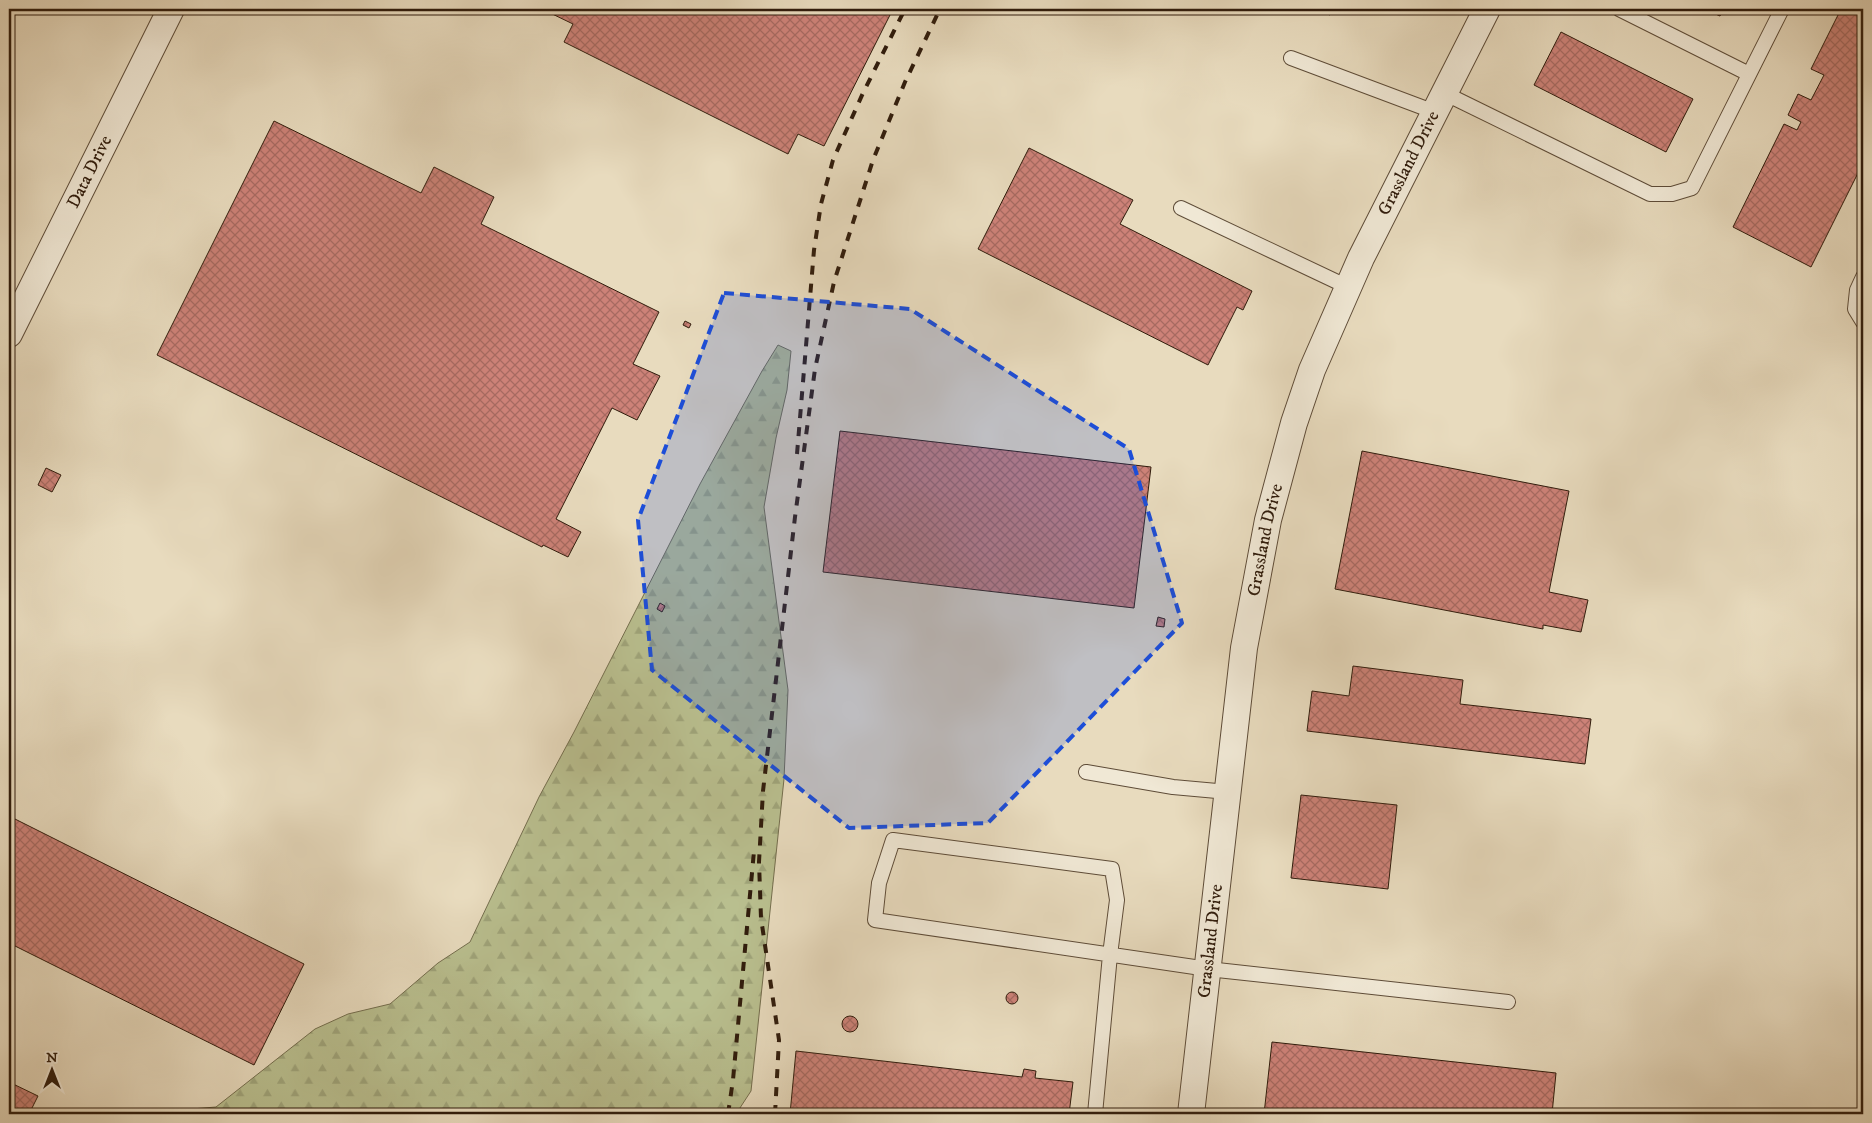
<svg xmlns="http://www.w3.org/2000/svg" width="1872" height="1123" viewBox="0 0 1872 1123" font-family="'IM FELL DW Pica',serif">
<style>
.forest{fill:url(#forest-firs);stroke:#746e4e}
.building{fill:url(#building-cross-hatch);stroke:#301c0c}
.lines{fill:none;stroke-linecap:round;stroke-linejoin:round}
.lane-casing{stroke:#5e4c38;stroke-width:16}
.street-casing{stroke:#5e4c38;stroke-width:28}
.lane{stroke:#f0e8d5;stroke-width:14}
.street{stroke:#f0e8d5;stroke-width:26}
.rail{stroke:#301c0c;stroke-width:4;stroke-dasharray:9 9;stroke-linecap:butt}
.marked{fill:#1d4ed8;fill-opacity:0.2;stroke:#1d4ed8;stroke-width:4;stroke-dasharray:10 6;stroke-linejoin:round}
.labels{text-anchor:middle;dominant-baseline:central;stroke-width:4;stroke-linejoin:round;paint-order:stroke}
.street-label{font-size:18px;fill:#301c0c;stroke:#f0e8d5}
</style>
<defs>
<pattern id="forest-firs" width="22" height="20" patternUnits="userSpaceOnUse" patternTransform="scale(1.25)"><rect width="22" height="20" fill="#b9bf8f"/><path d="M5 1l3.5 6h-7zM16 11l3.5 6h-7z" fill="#9fa47a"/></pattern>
<pattern id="building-cross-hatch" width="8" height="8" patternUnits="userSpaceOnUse" patternTransform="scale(1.25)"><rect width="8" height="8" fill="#cd8278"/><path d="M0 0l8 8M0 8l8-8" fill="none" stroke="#a76a61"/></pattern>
</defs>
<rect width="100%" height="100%" fill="#e8dbbe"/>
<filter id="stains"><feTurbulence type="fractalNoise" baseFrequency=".004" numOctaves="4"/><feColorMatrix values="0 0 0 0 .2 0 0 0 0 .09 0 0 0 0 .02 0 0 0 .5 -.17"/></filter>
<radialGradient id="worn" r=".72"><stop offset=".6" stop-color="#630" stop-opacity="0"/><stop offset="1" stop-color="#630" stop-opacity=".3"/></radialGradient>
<!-- forest -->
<path class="forest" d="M778 345 791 351 787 390 776 438 764 507 788 690 784 779 751 1091 736 1114H89L109 1112 179 1110 216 1107 315 1029 348 1014 390 1004 438 963 470 942 539 797 574 732 700 484 762 371Z"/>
<!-- building -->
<path class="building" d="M542 9H893L824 146 798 134 788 154 564 42 573 24Z
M1318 9H1333L1330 15Z
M1704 9H1723L1720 16Z
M1841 9H1863V163L1811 267 1733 227 1784 124 1797 130 1801 122 1788 115 1798 94 1811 100 1824 75 1811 69Z
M1561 32 1693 99 1666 152 1534 85Z
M274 121 421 193 434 167 494 197 481 224 659 312 633 364 660 376 637 420 612 408 556 519 581 532 568 557 543 545 542 547 157 355Z
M1029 148 1133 200 1120 224 1252 291 1243 310 1237 307 1208 365 978 249Z
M685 321 691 324 689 328 683 325Z
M840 431 1151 467 1134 608 823 572Z
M1362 451 1569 491 1549 592 1588 600 1581 632 1543 625V629L1335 589Z
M46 468 61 475 52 492 38 485Z
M660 603 665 606 662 612 657 609Z
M1158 617 1165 619 1164 627 1156 626Z
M1353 666 1463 680 1460 704 1591 719 1585 764 1307 731 1312 691 1349 696Z
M1301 795 1397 805 1388 889 1291 878Z
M9 816 304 964 254 1065 9 943Z
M1006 998a6 6 0 1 1 12 0a6 6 0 1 1-12 0Z
M842 1024a8 8 0 1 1 16 0a8 8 0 1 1-16 0Z
M1272 1042 1556 1073 1552 1114H1264Z
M796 1051 1022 1077 1024 1069 1036 1071 1035 1078 1073 1082 1069 1114H790Z
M9 1082 38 1096 29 1114H9Z"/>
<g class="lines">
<defs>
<path id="lane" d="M1619 9 1749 74
M1291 58 1435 112
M1444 93 1650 194H1672L1692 188 1782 9
M1181 208 1348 287
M1863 277 1857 290 1855 309 1863 322
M1086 772 1173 787 1228 792
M1095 1114 1110 955 1117 900 1112 869 893 840 879 883 875 920 1208 969 1508 1002"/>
<g id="street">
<path id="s1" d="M9 334 171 9"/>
<path id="s2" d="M1191 1114 1244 648 1268 520 1294 423 1312 370 1361 258 1487 9"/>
</g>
</defs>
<!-- lane casing -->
<use href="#lane" class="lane-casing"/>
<!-- street casing -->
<use href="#street" class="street-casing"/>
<!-- lane -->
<use href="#lane" class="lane"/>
<!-- street -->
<use href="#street" class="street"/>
<!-- rail -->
<path class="rail" d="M797 454 814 250 821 204 833 160 863 93 905 9
M728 1114 733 1080 754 851
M775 1114 779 1040 761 918 759 862 763 791 795 517 815 369 834 282 873 160 905 82 940 9"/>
</g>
<!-- marked area -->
<path class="marked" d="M724 293 910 309 1129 449 1182 623 988 823 849 828 652 670 638 520Z"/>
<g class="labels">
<!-- street labels -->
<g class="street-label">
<text stroke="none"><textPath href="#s2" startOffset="984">Grassland Drive</textPath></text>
<text stroke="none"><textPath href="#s1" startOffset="181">Data Drive</textPath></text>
<text stroke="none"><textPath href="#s2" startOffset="579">Grassland Drive</textPath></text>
<text stroke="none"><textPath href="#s2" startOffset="174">Grassland Drive</textPath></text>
</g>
</g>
<!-- margin -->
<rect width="1872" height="1123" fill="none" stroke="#e8dbbe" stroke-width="30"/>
<rect x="10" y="10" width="1852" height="1103" fill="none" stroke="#301c0c" stroke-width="2.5"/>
<rect x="15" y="15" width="1842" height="1093" fill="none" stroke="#301c0c"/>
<!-- north arrow -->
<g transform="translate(52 1070)" stroke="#f0e8d5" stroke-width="4" paint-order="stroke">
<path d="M0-4L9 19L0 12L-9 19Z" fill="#301c0c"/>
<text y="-8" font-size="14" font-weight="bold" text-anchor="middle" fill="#301c0c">N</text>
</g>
<rect width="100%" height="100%" filter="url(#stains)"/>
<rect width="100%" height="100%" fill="url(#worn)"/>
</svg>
